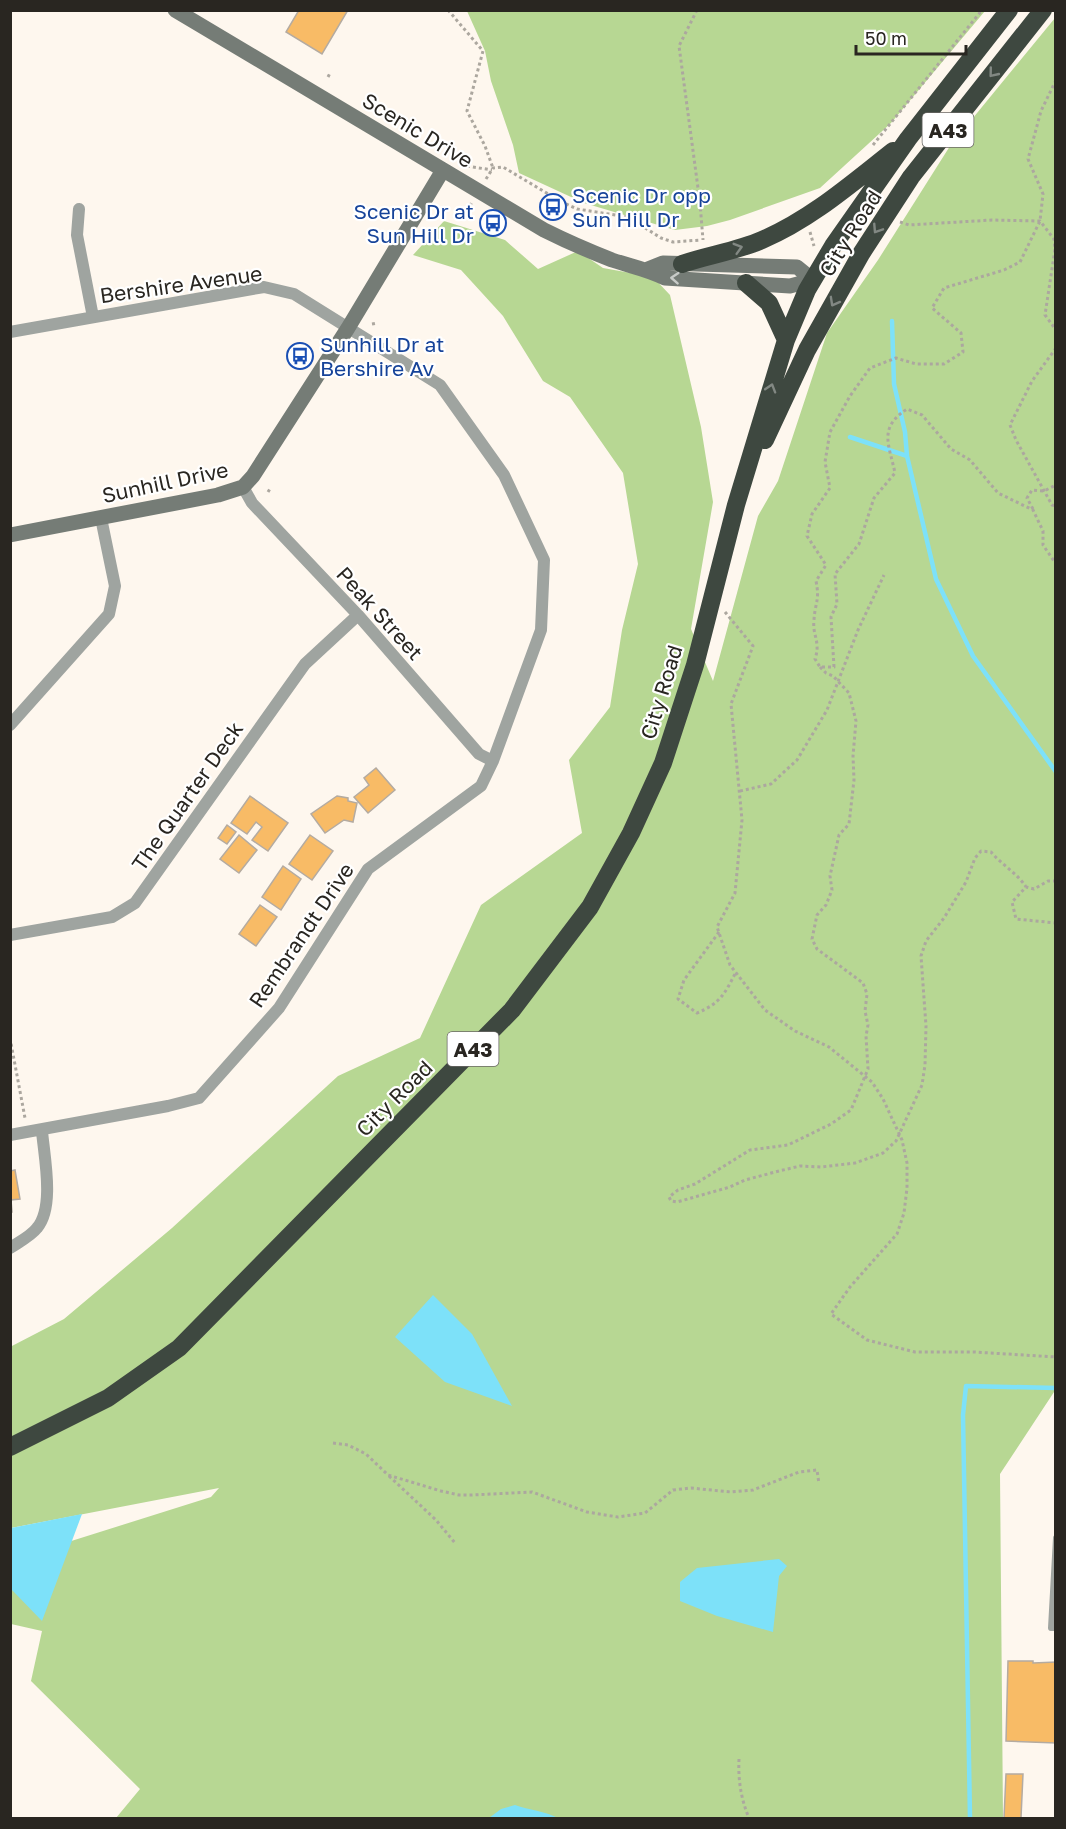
<svg xmlns="http://www.w3.org/2000/svg" width="1066" height="1829" viewBox="0 0 1066 1829" font-family="'Golos Text',sans-serif">
<style>
.green{fill:#b7d793}
.water{fill:#7de1f9}
.lines{fill:none;stroke-linecap:round;stroke-linejoin:round}
.stream{stroke:#7de1f9;stroke-width:4.5}
.building{fill:#f8bb66;stroke:#b4aba1;stroke-width:1.5}
.path{stroke:#aca79f;stroke-width:3;stroke-dasharray:3 3;stroke-linecap:butt}
.lane{stroke:#9fa4a0;stroke-width:6}
.street{stroke:#9fa4a0;stroke-width:12}
.secondary{stroke:#757c76;stroke-width:15}
.highway{stroke:#3e4840;stroke-width:18}
.oneway{stroke:#828883}
.oneway2{stroke:#c8cbc8}
.labels{text-anchor:middle;dominant-baseline:central;stroke-width:4.5;stroke-linejoin:round;paint-order:stroke}
.shield{fill:#fff;stroke:#696764;stroke-width:1.5}
.shield-label{font-size:20px;font-weight:bold;fill:#292621}
.street-label{font-size:21px;fill:#292621;stroke:#fff}
.transit-label{font-size:21px;fill:#164399;stroke:#fff;text-anchor:start}
</style>
<rect width="100%" height="100%" fill="#fef7ee"/>
<!-- green -->
<path class="green" d="M467 11H985L891 123 820 188 730 220 707 226 675 230 584 203 519 173 513 145 491 81 485 51Z
M1055 18 1056 1389 1000 1474 1003 1818H116L140 1789 31 1681 42 1631 11 1624V1560L211 1497 219 1488 11 1528 10 1347 64 1319 172 1228 338 1076 420 1038 481 905 582 833 569 760 610 707 622 630 638 564 623 473 570 397 543 381 503 316 461 270 413 255 444 221 505 240 538 269 578 251 603 268 653 277 670 295 701 427 713 502 691 629 713 681 758 516 778 481 827 333 878 260 950 146Z"/>
<!-- water -->
<path class="water" d="M433 1295 472 1334 512 1406 445 1382 395 1337Z
M82 1514 42 1621 11 1589V1528Z
M779 1559 787 1566 779 1576 773 1632 717 1616 680 1601V1582L697 1568Z
M515 1805C529 1810 545 1811 558 1818H489L501 1809Z"/>
<g class="lines">
<!-- stream -->
<path class="stream" d="M892 321 894 384 905 432 907 456
M850 437 907 456 936 579 973 656 1056 772
M970 1818 963 1415 966 1386 1056 1388"/>
</g>
<!-- building -->
<path class="building" d="M299 10H348L322 54 286 32Z
M376 768 395 790 368 813 354 797 369 785 364 778Z
M250 796 288 823 268 851 252 840 262 827 256 822 247 834 231 823Z
M337 796 348 798V801L357 803 353 822 344 820 325 833 311 814Z
M227 825 236 832 227 844 218 838Z
M239 835 257 850 239 873 220 859Z
M310 835 333 851 312 880 289 864Z
M283 866 301 879 281 910 262 897Z
M260 905 277 917 256 946 239 934Z
M15 1170 20 1199 11 1200 12 1212H10V1171Z
M1008 1661H1033V1663L1056 1662V1743L1006 1741Z
M1006 1774H1023L1021 1818H1004Z"/>
<g class="lines">
<!-- path -->
<path class="path" d="M448 10 483 51 467 111 485 146 493 168
M697 10 679 46 700 203 703 240
M328 77 330 73
M1056 80 1041 111 1028 159 1043 194 1040 221 1020 262 1004 270 944 288 932 308 961 333 963 352 944 364H916L896 358 870 368 850 396 830 432 825 462 830 488 812 514 807 536 826 565 816 581C820 601 815 602 814 620 812 635 821 642 815 659L820 667H834L831 617 837 604 835 574 859 544 874 498 895 473C889 444 878 428 907 409L922 415 951 449 970 460 998 493 1033 510 1043 531V545L1056 564
M873 145 982 10
M467 166 492 170
M486 179 493 168 503 167 560 201 577 209 628 217 661 238 673 242 701 240
M442 207 445 209
M467 211 472 202
M900 222 909 225 992 220 1040 221 1054 239 1055 249 1045 315 1056 330
M810 232 814 246
M372 324 377 323
M1056 348 1032 381 1010 425 1016 440 1052 505 1056 506
M268 492 271 487
M1033 509 1027 498 1032 490 1044 491 1056 485
M725 612 753 646 731 704 742 820 735 893 717 927 730 965 765 1010 795 1031 829 1047 872 1082 883 1099 902 1140 907 1163V1188L904 1213 897 1234 850 1287 831 1314 867 1340 915 1352H974L1056 1357
M820 667 826 673 833 676 849 693 856 721 853 756 854 780 849 824 839 835 830 876 832 890 826 905 817 915 812 939 817 949 863 983 867 994 865 1011 868 1025 866 1036 868 1069 851 1110 831 1124 788 1145 750 1150 695 1184 678 1190 669 1197 671 1201 677 1202 730 1187 745 1180 779 1171 800 1166 821 1167 855 1163 883 1153 896 1141 922 1085 925 1065 926 1026 921 956 926 941 944 918 966 882 975 858 981 851 991 852C1001 864 1018 874 1026 887
M740 791 771 784 797 760 827 710 858 630 884 575
M1056 881H1048L1034 889 1026 887 1012 902 1016 919 1056 923
M719 932 684 980 678 999 697 1013C721 1003 725 993 736 972
M10 1038 25 1118
M333 1443 348 1445 366 1454 388 1475 441 1491 459 1495H472L532 1492 587 1512 618 1517 645 1513 673 1490 691 1488 731 1492 753 1490 799 1472 817 1470 819 1484
M389 1476 436 1520 455 1543
M739 1759C738 1780 741 1799 749 1818"/>
<!-- lane -->
<path class="lane" d="M1056 1538 1051 1628H1056"/>
<!-- street -->
<path class="street" d="M79 209 77 235 93 317
M10 332 264 287 294 294 440 385 504 475 544 560 541 630 493 761 481 786 368 869 279 1008 199 1098 168 1106 10 1135
M243 487 252 503 358 615 479 754 493 761
M10 725 109 614 115 586 101 518
M10 935 112 917 135 903 305 664 358 615
M10 1248C19 1242 31 1236 37 1228 55 1207 44 1156 42 1131"/>
<!-- secondary -->
<path class="secondary" d="M175 10 544 230C566 241 589 251 612 260 630 266 647 269 665 278L790 286 813 280
M648 269 663 263 797 267 813 280
M10 535 218 495 243 487 253 476 348 328 443 170"/>
<!-- highway -->
<path class="highway" d="M682 264C708 255 737 251 762 240 811 219 851 184 893 151
M746 283 769 303 786 340
M765 440 807 350 861 254 911 177 1043 10
M10 1447 108 1398 179 1348 512 1010 590 907 631 833 663 763 695 665 736 505 786 340 807 290 833 246 908 139 1009 10"/>
</g>
<!-- one-way arrows -->
<defs><path id="oneway-chevron" d="M-2-3.5L2.5 0L-2 3.5" fill="none" stroke-width="1.6" stroke-linecap="round" stroke-linejoin="round" transform="scale(1.5)"/></defs>
<g class="oneway">
<use href="#oneway-chevron" transform="translate(993 73) rotate(129)"/>
<use href="#oneway-chevron" transform="translate(877 229) rotate(123)"/>
<use href="#oneway-chevron" transform="translate(738 248) rotate(-16)"/>
<use href="#oneway-chevron" transform="translate(834 302) rotate(119)"/>
<use href="#oneway-chevron" transform="translate(771 388) rotate(-73)"/>
</g>
<use class="oneway2" href="#oneway-chevron" transform="translate(675 278) rotate(-176)"/>
<!-- icons -->
<defs>
<symbol id="bus-ring" viewBox="-11 -11 22 22"><circle r="9.5" fill="#fff" stroke="#1a4fb4" stroke-width="1.5"/><path d="M-5-6H5V4H4V6H2V4H-2V6H-4V4H-5ZM-3.5-4V0h7V-4ZM-3.5 1.2v1.5H-2V1.2ZM2 1.2v1.5H3.5V1.2Z" fill="#1a4fb4"/></symbol>
</defs>
<g fill-rule="evenodd">
<use href="#bus-ring" x="538" y="192" width="30" height="30"/>
<use href="#bus-ring" x="478" y="208" width="30" height="30"/>
<use href="#bus-ring" x="285" y="341" width="30" height="30"/>
</g>
<g class="labels">
<!-- shield labels -->
<g class="shield">
<rect x="922.5" y="113" width="51" height="34" rx="4.5"/>
<rect x="447.5" y="1032" width="51" height="34" rx="4.5"/>
</g>
<g class="shield-label">
<text x="948" y="130">A43</text>
<text x="473" y="1049">A43</text>
</g>
<!-- street labels -->
<g class="street-label">
<text transform="translate(418 130) rotate(31)">Scenic Drive</text>
<text transform="translate(850 233) rotate(-58)">City Road</text>
<text transform="translate(181 284) rotate(-8)">Bershire Avenue</text>
<text transform="translate(165 482) rotate(-12)">Sunhill Drive</text>
<text transform="translate(380 613) rotate(48)">Peak Street</text>
<text transform="translate(661 692) rotate(-73)">City Road</text>
<text transform="translate(187 796) rotate(-55)">The Quarter Deck</text>
<text transform="translate(301 935) rotate(-56)">Rembrandt Drive</text>
<text transform="translate(394 1098) rotate(-45)">City Road</text>
</g>
<!-- transit labels -->
<g class="transit-label">
<text x="572" y="195">Scenic Dr opp<tspan x="572" dy="24">Sun Hill Dr</tspan></text>
<text x="474" y="211" text-anchor="end">Scenic Dr at<tspan x="474" dy="24">Sun Hill Dr</tspan></text>
<text x="320" y="344">Sunhill Dr at<tspan x="320" dy="24">Bershire Av</tspan></text>
</g>
</g>
<!-- border -->
<rect width="1066" height="1829" fill="none" stroke="#292621" stroke-width="24"/>
<!-- scale -->
<path d="M856 45v9h110v-9" fill="none" stroke="#292621" stroke-width="3"/>
<text x="865" y="45" font-size="18" fill="#292621" stroke="#ffffff" stroke-width="4.5" paint-order="stroke">50 m</text>
</svg>
